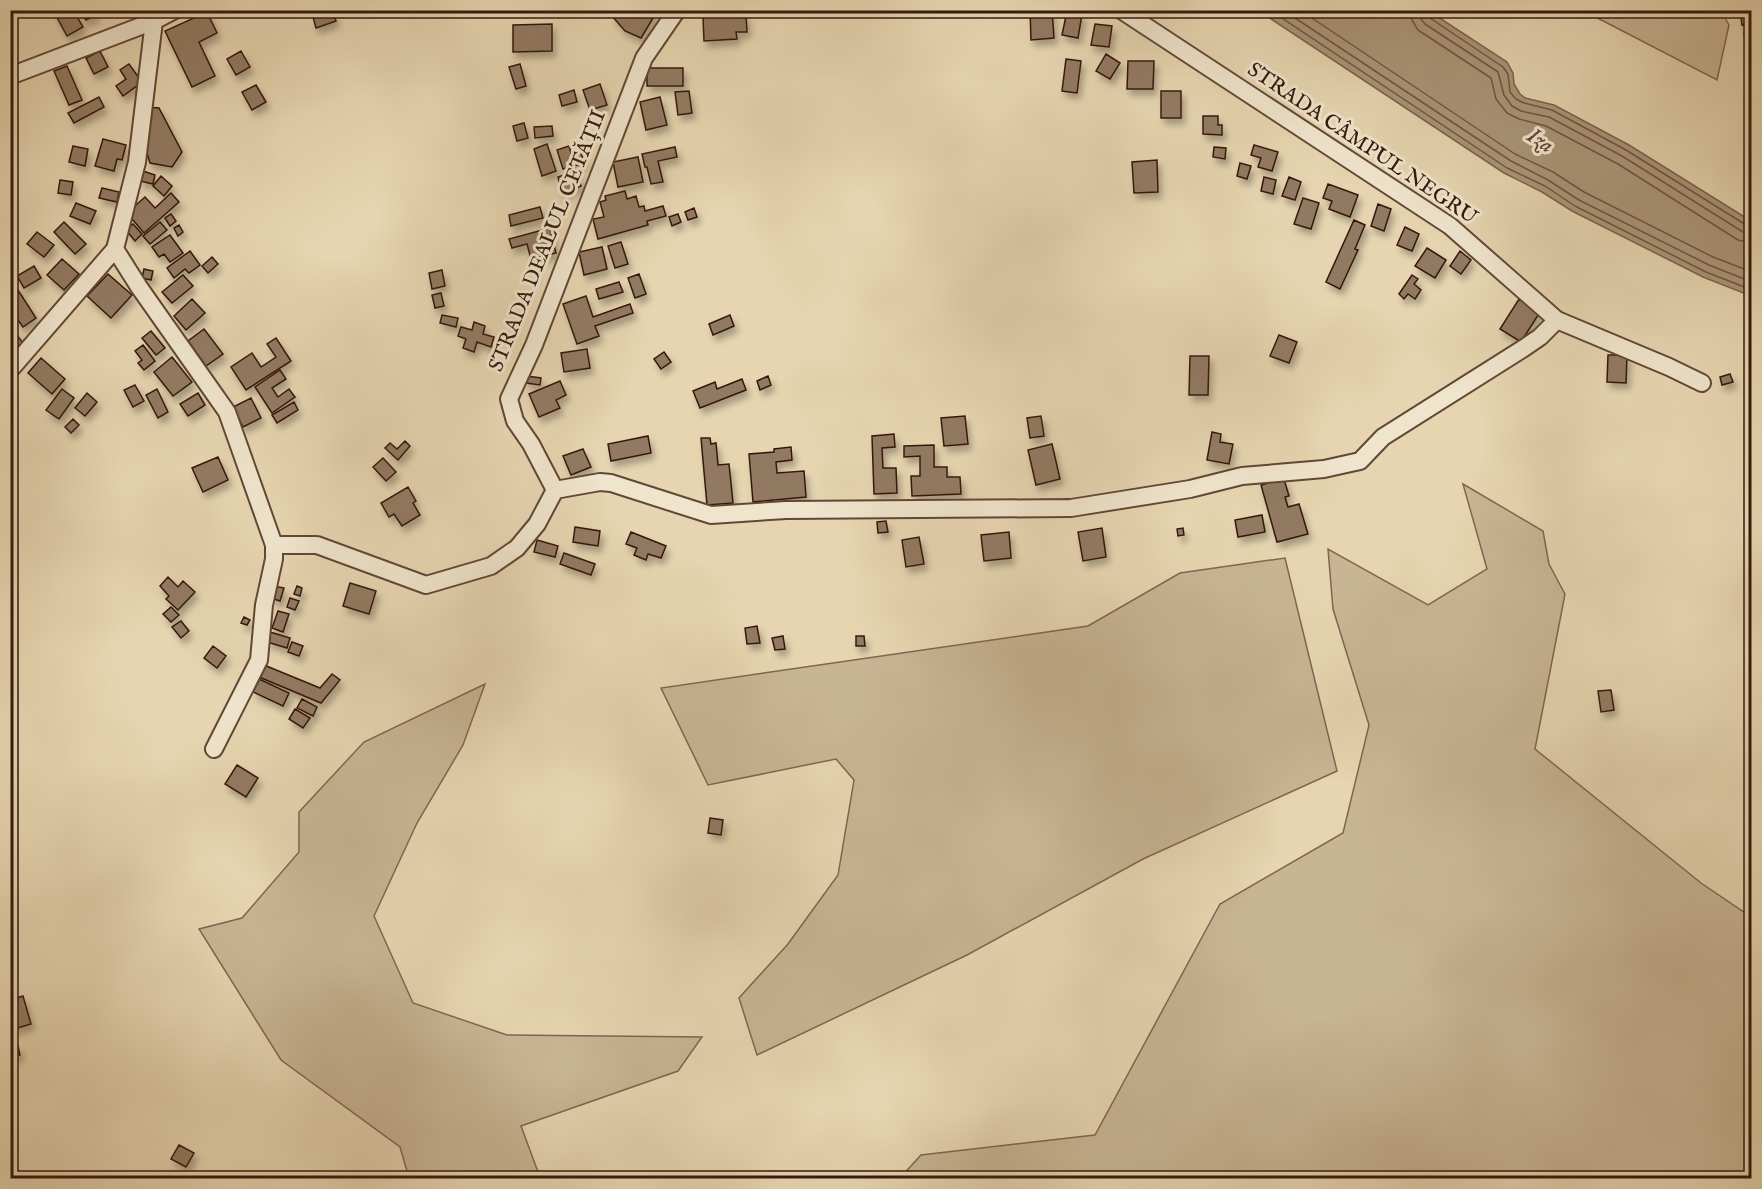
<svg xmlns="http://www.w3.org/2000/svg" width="1762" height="1189" viewBox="0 0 1762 1189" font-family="'IM FELL English',serif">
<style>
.green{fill:#c8b594;stroke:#7f6650;stroke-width:1.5}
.water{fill:#aa9579;stroke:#7c634e;stroke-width:1.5}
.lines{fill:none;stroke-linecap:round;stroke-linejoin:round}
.shore{stroke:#705643;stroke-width:1.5}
.building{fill:#927a62;stroke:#36180d;stroke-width:1.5;filter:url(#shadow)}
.street-casing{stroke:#624736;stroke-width:20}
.street{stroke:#efe4cc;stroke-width:16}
.labels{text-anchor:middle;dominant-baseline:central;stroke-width:6;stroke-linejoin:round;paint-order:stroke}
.street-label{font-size:21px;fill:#36180d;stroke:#efe4cc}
.water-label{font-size:22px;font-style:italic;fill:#5f4433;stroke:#efe4cc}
</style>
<defs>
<filter id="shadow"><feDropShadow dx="3.5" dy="6" stdDeviation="3" flood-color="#0004"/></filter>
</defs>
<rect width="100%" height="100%" fill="#e6d5b0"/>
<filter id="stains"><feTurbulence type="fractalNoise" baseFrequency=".00333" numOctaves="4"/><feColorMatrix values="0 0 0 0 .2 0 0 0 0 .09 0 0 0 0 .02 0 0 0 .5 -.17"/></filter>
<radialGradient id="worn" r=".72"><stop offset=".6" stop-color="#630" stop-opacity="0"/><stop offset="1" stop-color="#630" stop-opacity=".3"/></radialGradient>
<!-- green -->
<path class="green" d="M1584 11H1721L1729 25 1717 80Z
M1463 484 1543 531 1549 564 1565 594 1535 749 1701 883 1751 917V1178H900L921 1155 1095 1135 1220 904 1343 833 1369 725 1333 609 1328 549 1428 605 1487 569Z
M1285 558 1337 771 1143 859 967 955 757 1055 739 998 788 944 838 875 854 780 836 759 708 785 661 688 1088 626 1180 573Z
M485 684 463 745 417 823 374 916 413 1003 507 1035 702 1037 678 1071 521 1126 538 1172 559 1178H409L400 1147 281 1060 199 929 242 918 299 852V812L364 742Z"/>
<!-- water -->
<path class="water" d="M1259 11H1429L1507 62 1513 73 1514 84 1520 94 1525 98 1554 105 1629 145 1751 221V296L1703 277 1572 211 1542 192 1504 173Z"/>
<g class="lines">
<!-- shore -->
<path class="shore" d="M1270 10 1507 168 1545 186 1575 206 1706 272 1752 290
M1283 10 1511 161 1548 180 1579 200 1709 265 1752 282
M1300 10 1515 154 1553 172 1584 192 1713 257 1752 272
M1410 10 1412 20 1418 30 1491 78 1496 99 1507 113 1519 119 1546 126 1618 164 1738 240 1752 243
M1419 10 1421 19 1425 24 1498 72 1504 95 1512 106 1521 111 1549 117 1622 156 1743 232 1752 234
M1427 10 1430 18 1503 67 1508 74 1510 92 1516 99 1524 103 1552 110 1626 150 1746 225 1752 226"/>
</g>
<!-- building -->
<path class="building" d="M53 10H73L83 27 67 36Z
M80 10H93L96 15 86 20Z
M332 10 336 21 316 28 313 17Z
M618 10H653L656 13 641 38 625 31 612 16Z
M1030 10H1052L1054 38 1031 40Z
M1740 10H1752V36L1744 35 1746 24 1742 25Z
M1067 11 1082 14 1078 38 1062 35Z
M207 12 217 33 199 42 215 76 192 87 165 31Z
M746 15 747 32H736L737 39 704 41 703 17Z
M552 24V51L513 52V25Z
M1095 24 1112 26 1109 47 1091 45Z
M100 51 108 67 94 74 86 58Z
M241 51 250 67 236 75 227 59Z
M1106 54 1120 63 1110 79 1096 71Z
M1066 59 1081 61 1077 93 1062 91Z
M1128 61H1154L1153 89H1127Z
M129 64 142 82 123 96 116 86 126 79 120 70Z
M520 64 526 86 516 89 509 67Z
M67 66 82 100 69 105 54 71Z
M647 68H683V86H647Z
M600 84 607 105 590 110 583 90Z
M256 85 266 102 252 110 242 92Z
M574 90 577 102 562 106 559 95Z
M689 91 692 113 678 115 675 92Z
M1161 91H1181V118H1161Z
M99 97 104 107 74 123 68 113Z
M660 97 667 125 646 130 640 102Z
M146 107 159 108 182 152 172 167 150 163 145 147Z
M1203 116H1218V125H1222V135L1203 134Z
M524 123 528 138 517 141 513 126Z
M552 126 553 136 535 138 534 127Z
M103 139 126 145 122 160 117 159 114 171 95 166Z
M547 144 556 171 542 176 534 149Z
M1254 145 1278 152 1272 171 1258 167 1261 158 1251 155Z
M73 146 88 149 85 166 69 162Z
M569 146 571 153 580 150 584 163 563 169 557 150Z
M675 147 677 157 658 161 663 182 651 184 647 167H645L642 154Z
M1214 147 1226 148 1225 159 1213 157Z
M638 157 643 182 618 187 613 162Z
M1157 160 1158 192 1134 193 1132 162Z
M1240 163 1251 166 1247 179 1237 176Z
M143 171 155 175 153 184 140 181Z
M576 171 581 186 562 193 558 177Z
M161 176 172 186 164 196 153 186Z
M1264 177 1276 180 1273 194 1261 191Z
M1289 177 1301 182 1295 200 1282 196Z
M60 180 73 182 71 195 58 193Z
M1328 184 1358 195 1350 217 1329 209 1332 201 1323 198Z
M102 188 119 192 117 202 99 198Z
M625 191 627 199 636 196 639 207 644 206 645 211 663 206 666 216 647 221 648 225 598 239 593 219 604 217 600 202 606 200 605 196Z
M171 193 179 202 144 233 127 213 145 197 155 208Z
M1303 198 1319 203 1311 229 1294 224Z
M76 203 96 211 90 224 70 216Z
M1378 204 1391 209 1384 231 1371 226Z
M540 207 543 218 511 226 509 215Z
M694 208 697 217 688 220 685 212Z
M171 214 176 221 170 226 165 218Z
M678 214 681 222 672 226 669 217Z
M1354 220 1365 225 1355 249 1358 250 1340 289 1326 282Z
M64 222 86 244 75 254 54 232Z
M160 222 167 230 150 244 143 236Z
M133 224 142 234 135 241 126 230Z
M179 225 183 232 178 236 174 228Z
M1405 227 1419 234 1412 251 1397 245Z
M550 228 556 253 531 259 527 244 512 248 509 239Z
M37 232 54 245 44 257 27 244Z
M170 235 183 253 170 262 164 254 159 257 152 247Z
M621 242 628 264 615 268 608 246Z
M602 247 607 269 584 275 579 252Z
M1427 248 1446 260 1435 278 1415 266Z
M190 251 200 265 189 273 185 269 174 278 167 268Z
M1460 251 1471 260 1461 274 1450 266Z
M212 257 218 264 208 273 202 266Z
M62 259 79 274 64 290 47 275Z
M34 266 41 278 24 288 17 276Z
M144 269 153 271 151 280 142 278Z
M442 270 445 286 432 289 429 273Z
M108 274 132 295 111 318 87 296Z
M639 274 646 294 635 298 628 278Z
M183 275 193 286 172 303 162 292Z
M1412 275 1418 279 1414 284 1421 290 1415 299 1408 294 1404 299 1399 294Z
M619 282 623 292 599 299 596 289Z
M16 287 36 318 23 327 10 309V304L13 302 10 298V290Z
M441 293 444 306 435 308 432 295Z
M586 296 593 317 630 304 633 313 595 326 599 336 577 344 563 304Z
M192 299 205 313 186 330 174 316Z
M1519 299 1540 312 1521 342 1500 329Z
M442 315 458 318 456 327 440 323Z
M730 315 734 326 713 335 709 324Z
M474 322 485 326 483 334 494 337 491 347 477 342 474 352 463 348 466 339 458 336 461 327 472 330Z
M12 329 23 343 14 350 10 345Z
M204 329 223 354 206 366 188 341Z
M151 331 165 348 156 355 142 338Z
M1279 335 1297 342 1289 363 1270 356Z
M276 338 291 361 246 390 231 367 252 353 261 367 276 357 267 344Z
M143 345 155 361 144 370 138 363 142 360 135 351Z
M587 349 590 368 564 372 561 353Z
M664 352 671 362 661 369 654 359Z
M1608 355H1627L1626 383 1607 382Z
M1190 356H1209L1208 395H1189Z
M172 357 192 382 173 396 154 372Z
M41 358 65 379 52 394 28 373Z
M1747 369H1752V387H1749Z
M280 370 286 379 272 388 278 397 289 389 295 397 272 413 255 387Z
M1730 374 1733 382 1722 385 1720 377Z
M526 376 541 378 540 385 526 383Z
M768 376 771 385 760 390 757 381Z
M742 379 746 390 700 408 693 391 715 382 717 389Z
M560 381 566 395 556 400 560 408 539 417 529 394Z
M135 385 144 401 133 407 124 390Z
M62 389 74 398 59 419 46 410Z
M157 389 168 412 158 418 146 395Z
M87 393 97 402 85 416 75 408Z
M198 393 205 405 188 416 180 404Z
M251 398 261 418 243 427 233 407Z
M294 402 298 410 277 423 272 415Z
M965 416 968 444 944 446 941 418Z
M1041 416 1044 436 1030 438 1027 418Z
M73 419 79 425 71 433 65 427Z
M1212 432 1221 434 1220 442 1233 444 1229 464 1207 460Z
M894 434 895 447 882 448 883 468H896L897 493 874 494 872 436Z
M648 436 651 453 611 461 608 444Z
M701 438H710L711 444 716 443 718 465 729 464 733 503 707 505Z
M405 441 410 446 398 460 385 448 390 443 397 449Z
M1052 444 1060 479 1036 485 1028 450Z
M934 445V467H947V477H960L961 494 912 496 911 476H920V456L904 457V446Z
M791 447 792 460 776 462 777 473 804 471 806 497 753 502 749 454 774 452V449Z
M583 449 591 467 571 475 563 456Z
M218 457 228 480 203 492 192 468Z
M383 458 396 472 386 481 373 467Z
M1284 479 1289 496 1285 497 1288 507 1299 504 1308 534 1277 542 1261 485Z
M408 487 416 501 413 503 420 515 402 526 394 514 389 517 381 503Z
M1262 515 1265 532 1238 537 1235 520Z
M886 521 888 532 878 533 877 522Z
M575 527 600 531 598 546 573 542Z
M1102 528 1106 557 1083 561 1078 532Z
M1183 528 1184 535 1178 536 1177 529Z
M631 532 666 546 661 558 648 554 646 560 634 555 637 548 626 544Z
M1009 532 1011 558 984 561 981 535Z
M919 537 924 564 906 567 902 540Z
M537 540 558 546 555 557 534 552Z
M564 553 595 564 591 575 560 564Z
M168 577 178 587 183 581 195 592 178 610 166 599 169 596 160 586Z
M350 583 376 591 369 614 343 606Z
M274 586 284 588 280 601 271 598Z
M297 586 302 588 300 596 294 594Z
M290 598 299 601 295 610 287 607Z
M171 607 179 615 171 622 163 614Z
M278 611 289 614 283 632 272 628Z
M244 617 250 620 247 625 241 623Z
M181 621 189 631 181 638 172 627Z
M757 626 760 643 747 644 745 628Z
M270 632 290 638 287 648 267 642Z
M783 636 785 649 775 650 772 638Z
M856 636H864L865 646H856Z
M292 642 303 646 299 656 288 652Z
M213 646 226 656 217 668 204 658Z
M264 665 320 688 332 674 340 680 321 703 259 677Z
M259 679 289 693 283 706 253 692Z
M1611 690 1614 710 1601 712 1598 691Z
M302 699 317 707 313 716 297 708Z
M295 709 310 718 303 728 289 719Z
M237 765 258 778 246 797 225 784Z
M710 818 723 820 721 835 708 833Z
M23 996 31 1024 14 1029 10 1017V1000Z
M18 1046 20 1055 10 1058V1048Z
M179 1145 194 1153 186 1167 171 1159Z"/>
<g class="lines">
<defs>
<path id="street" d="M1121 10 1450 226 1557 320 1669 367 1702 383
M154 21 137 162 115 249 139 287 227 412 274 545V559L264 605 259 660 214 749
M10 76 154 21 175 10
M10 370 115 249
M555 490 600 482 611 483 711 515 786 510 1071 508 1190 489 1242 476 1324 469 1360 461 1383 437 1524 348 1540 337 1557 320
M274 545H317L426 585 491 566 517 548 537 524 555 490 531 444 515 421 509 399 534 345 644 58 677 10"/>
</defs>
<!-- street casing -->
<use href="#street" class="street-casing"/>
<!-- street -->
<use href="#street" class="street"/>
</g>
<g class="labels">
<!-- street labels -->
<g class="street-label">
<text transform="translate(1362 144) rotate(34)">STRADA CÂMPUL NEGRU</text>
<text transform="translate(548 241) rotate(-68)">STRADA DEALUL CETĂȚII</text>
</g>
<!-- water labels -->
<g class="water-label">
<text transform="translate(1540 141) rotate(33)">Iza</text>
</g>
</g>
<!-- margin -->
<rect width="1762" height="1189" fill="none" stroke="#e6d5b0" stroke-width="36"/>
<rect x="12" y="12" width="1738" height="1165" fill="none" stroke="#36180d" stroke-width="3"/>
<rect x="18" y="18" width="1726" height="1153" fill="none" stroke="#36180d" stroke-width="1.5"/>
<rect width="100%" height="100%" filter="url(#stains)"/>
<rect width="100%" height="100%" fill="url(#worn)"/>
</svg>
